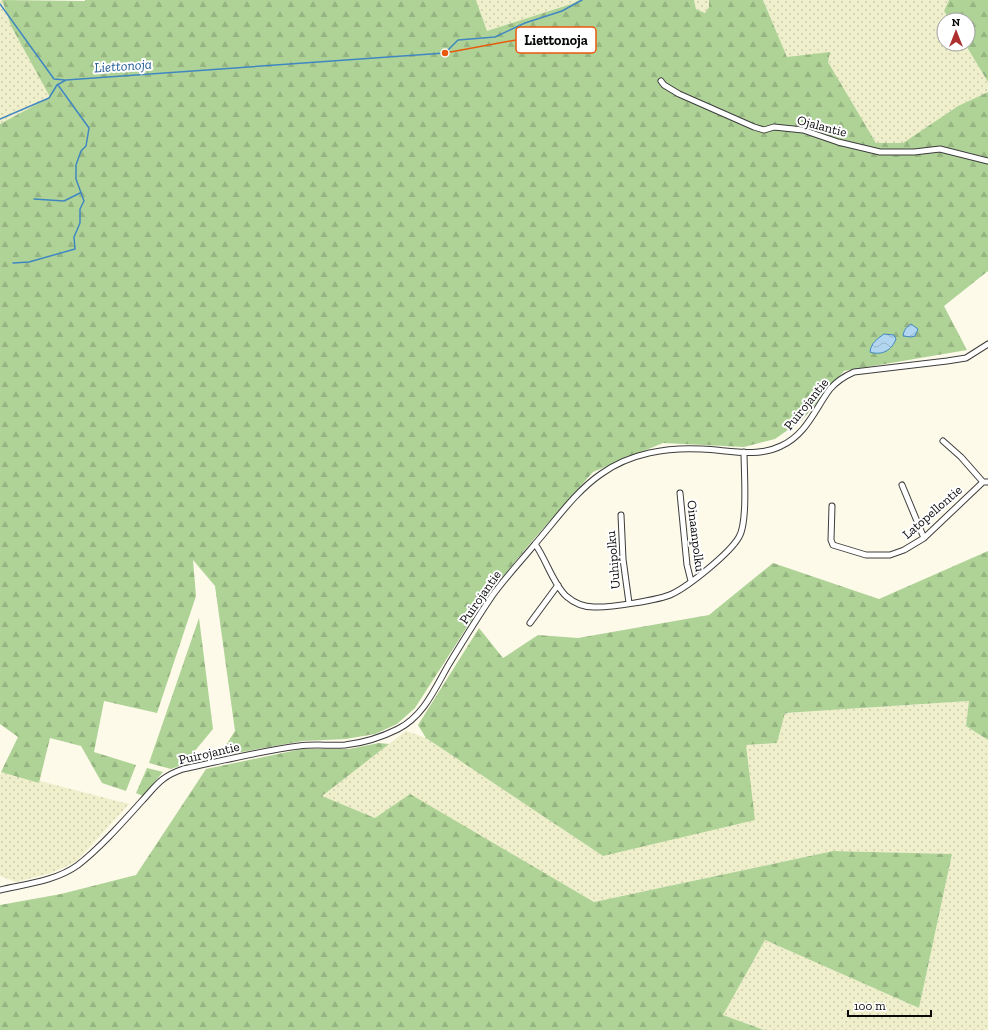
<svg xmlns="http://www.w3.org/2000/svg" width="988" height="1030" viewBox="0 0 988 1030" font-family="'Zilla Slab',serif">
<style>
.farmland{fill:url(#farmland-dots)}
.forest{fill:url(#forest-firs)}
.water{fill:url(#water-waves);stroke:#4087c1}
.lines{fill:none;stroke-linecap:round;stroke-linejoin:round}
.stream{stroke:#4087c1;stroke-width:1.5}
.street-casing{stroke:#3d3d3d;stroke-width:7}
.street{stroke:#fff;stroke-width:5}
.labels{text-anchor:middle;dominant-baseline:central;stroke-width:4;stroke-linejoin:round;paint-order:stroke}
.street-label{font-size:13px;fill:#0a0a0a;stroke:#fff}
.water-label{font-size:14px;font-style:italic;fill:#205990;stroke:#fff}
.leader{fill:none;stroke:#e8590c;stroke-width:1.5}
.callout-dot{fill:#e8590c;stroke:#fff;stroke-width:1.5}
.callout{fill:#fff;stroke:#e8590c;stroke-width:1.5}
.callout-label{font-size:14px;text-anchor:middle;font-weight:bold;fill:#0a0a0a}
</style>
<defs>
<pattern id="farmland-dots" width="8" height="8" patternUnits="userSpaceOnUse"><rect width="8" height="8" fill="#f0efcc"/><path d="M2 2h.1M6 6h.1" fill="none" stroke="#ccccae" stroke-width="1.8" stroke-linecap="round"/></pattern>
<pattern id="forest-firs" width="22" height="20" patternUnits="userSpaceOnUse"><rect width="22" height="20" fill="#afd397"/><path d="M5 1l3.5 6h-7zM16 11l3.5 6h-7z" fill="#95b481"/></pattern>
<pattern id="water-waves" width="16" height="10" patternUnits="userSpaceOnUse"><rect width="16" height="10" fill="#b2d6f0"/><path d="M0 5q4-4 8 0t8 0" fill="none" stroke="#98b6cc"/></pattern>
</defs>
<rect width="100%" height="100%" fill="#fdfae9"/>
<!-- farmland -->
<path class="farmland" d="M0 0H2L11 26 50 97 0 124Z
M476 0H579L571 4 487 31Z
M694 0H709V7L706 13 696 9Z
M763 0H949L944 11 950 20H944V44H965L988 82V92L958 106 903 143H876L828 62 787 57Z
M970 701 966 726 988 740V1030H764L723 1015 765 940 919 1008 952 854 833 851 594 902 411 795 375 818 321 796 406 731 426 738 603 856 746 745 777 743 785 713Z
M1 772 40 781 129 804 76 862 51 873 16 882 0 876V775Z"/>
<!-- forest -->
<path class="forest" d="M2 0 85 1V0H476L487 31 571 4 579 0H694L696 9 705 13 709 7V0H763L787 57 830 52 828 62 876 143H903L958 106 988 92V271L944 306 967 350 844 371 802 420 775 439 744 447 663 443 593 472 533 540 487 596 415 708 397 724 375 734 346 739 303 741 219 756 235 731 215 586 193 560 196 596 157 713 104 701 94 752 136 765 126 791 102 783 81 746 50 738 39 783 1 772 18 737 0 724V124L50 97 11 26Z
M949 0H988V82L965 44H968V20H950L944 11Z
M988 551V740L966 726 969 701 785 713 777 743 746 745 755 820 603 856 426 738 418 725 479 628 503 658 538 635 578 638 709 615 773 563 879 599Z
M199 618 213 729 184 764 171 769 149 763Z
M379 743 389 744 322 796 375 818 410 794 594 902 833 851 952 854 919 1008 765 940 723 1015 764 1030H0V905L61 894 136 875 206 769 302 749H349Z
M147 768 163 772 143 796 136 793Z"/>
<!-- water -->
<path class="water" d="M911 324 918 329 915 336 911 337 903 336C904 330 906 327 911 324Z
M884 334 894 335 896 339C892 350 882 356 870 352 871 343 877 339 884 334Z"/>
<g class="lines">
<!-- stream -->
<path class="stream" d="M0 4 54 79 65 80
M0 119 49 98 57 85 66 80 445 53 458 40 495 37 525 23 562 11 582 0
M34 199 64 201 80 193
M13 263 29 262 75 249 74 237 80 223V209L84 201 76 179V165L81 151 86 146 89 128 58 85"/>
<defs>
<path id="street" d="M661 81 664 85 679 94 754 127 764 130 774 127 803 130 838 142 880 152H914L940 149 988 161
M943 441 961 457 983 482
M902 485 924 538
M680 493 687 565 691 581
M832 506 831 540 833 545 866 555H890L904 550 924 538 983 482H988
M621 515 623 559 629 603
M535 544C546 559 553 584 566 596 574 603 584 607 594 607 608 608 660 600 672 594 689 586 730 553 739 537 748 522 744 471 744 452
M530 623 558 585
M0 890C26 884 56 881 78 865 100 848 122 823 141 802 156 786 160 777 183 769 221 761 260 751 299 746 314 744 330 746 345 745 363 743 382 737 398 729 424 716 435 688 449 664 463 641 477 618 492 596 505 578 521 561 535 544 556 520 575 492 601 474 630 453 668 447 702 449 728 450 757 458 781 446 806 435 815 409 830 389 836 382 845 376 854 372L947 361 966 358 988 344"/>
</defs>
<!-- street casing -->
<use href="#street" class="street-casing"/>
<!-- street -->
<use href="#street" class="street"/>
</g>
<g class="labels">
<!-- street labels -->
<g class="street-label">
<text transform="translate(822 126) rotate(15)">Ojalantie</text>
<text transform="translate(806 404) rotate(-51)">Puirojantie</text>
<text transform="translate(932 512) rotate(-41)">Latopellontie</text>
<text transform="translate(696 536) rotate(83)">Oinaanpolku</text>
<text transform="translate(613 560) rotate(-95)">Uuhipolku</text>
<text transform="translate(480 597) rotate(-55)">Puirojantie</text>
<text transform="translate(209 753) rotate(-13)">Puirojantie</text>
</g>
<!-- water labels -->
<g class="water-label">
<text transform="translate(123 66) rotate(-4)">Liettonoja</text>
</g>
</g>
<!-- callouts -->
<path class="leader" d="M445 53L516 40"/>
<circle class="callout-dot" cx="445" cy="53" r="4"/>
<rect class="callout" x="516" y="27" width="80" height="26" rx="4"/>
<g class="callout-label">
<text x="556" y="45">Liettonoja</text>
</g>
<!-- north arrow -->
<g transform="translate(956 32)"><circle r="19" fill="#ffffff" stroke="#9d9d9d"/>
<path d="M0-3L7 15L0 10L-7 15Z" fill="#ad302f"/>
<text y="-6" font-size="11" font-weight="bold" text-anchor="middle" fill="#0a0a0a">N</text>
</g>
<!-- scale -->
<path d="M848 1010v6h83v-6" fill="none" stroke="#0a0a0a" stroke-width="2"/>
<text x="854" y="1010" font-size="12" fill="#0a0a0a" stroke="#ffffff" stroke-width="3" paint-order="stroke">100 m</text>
</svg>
